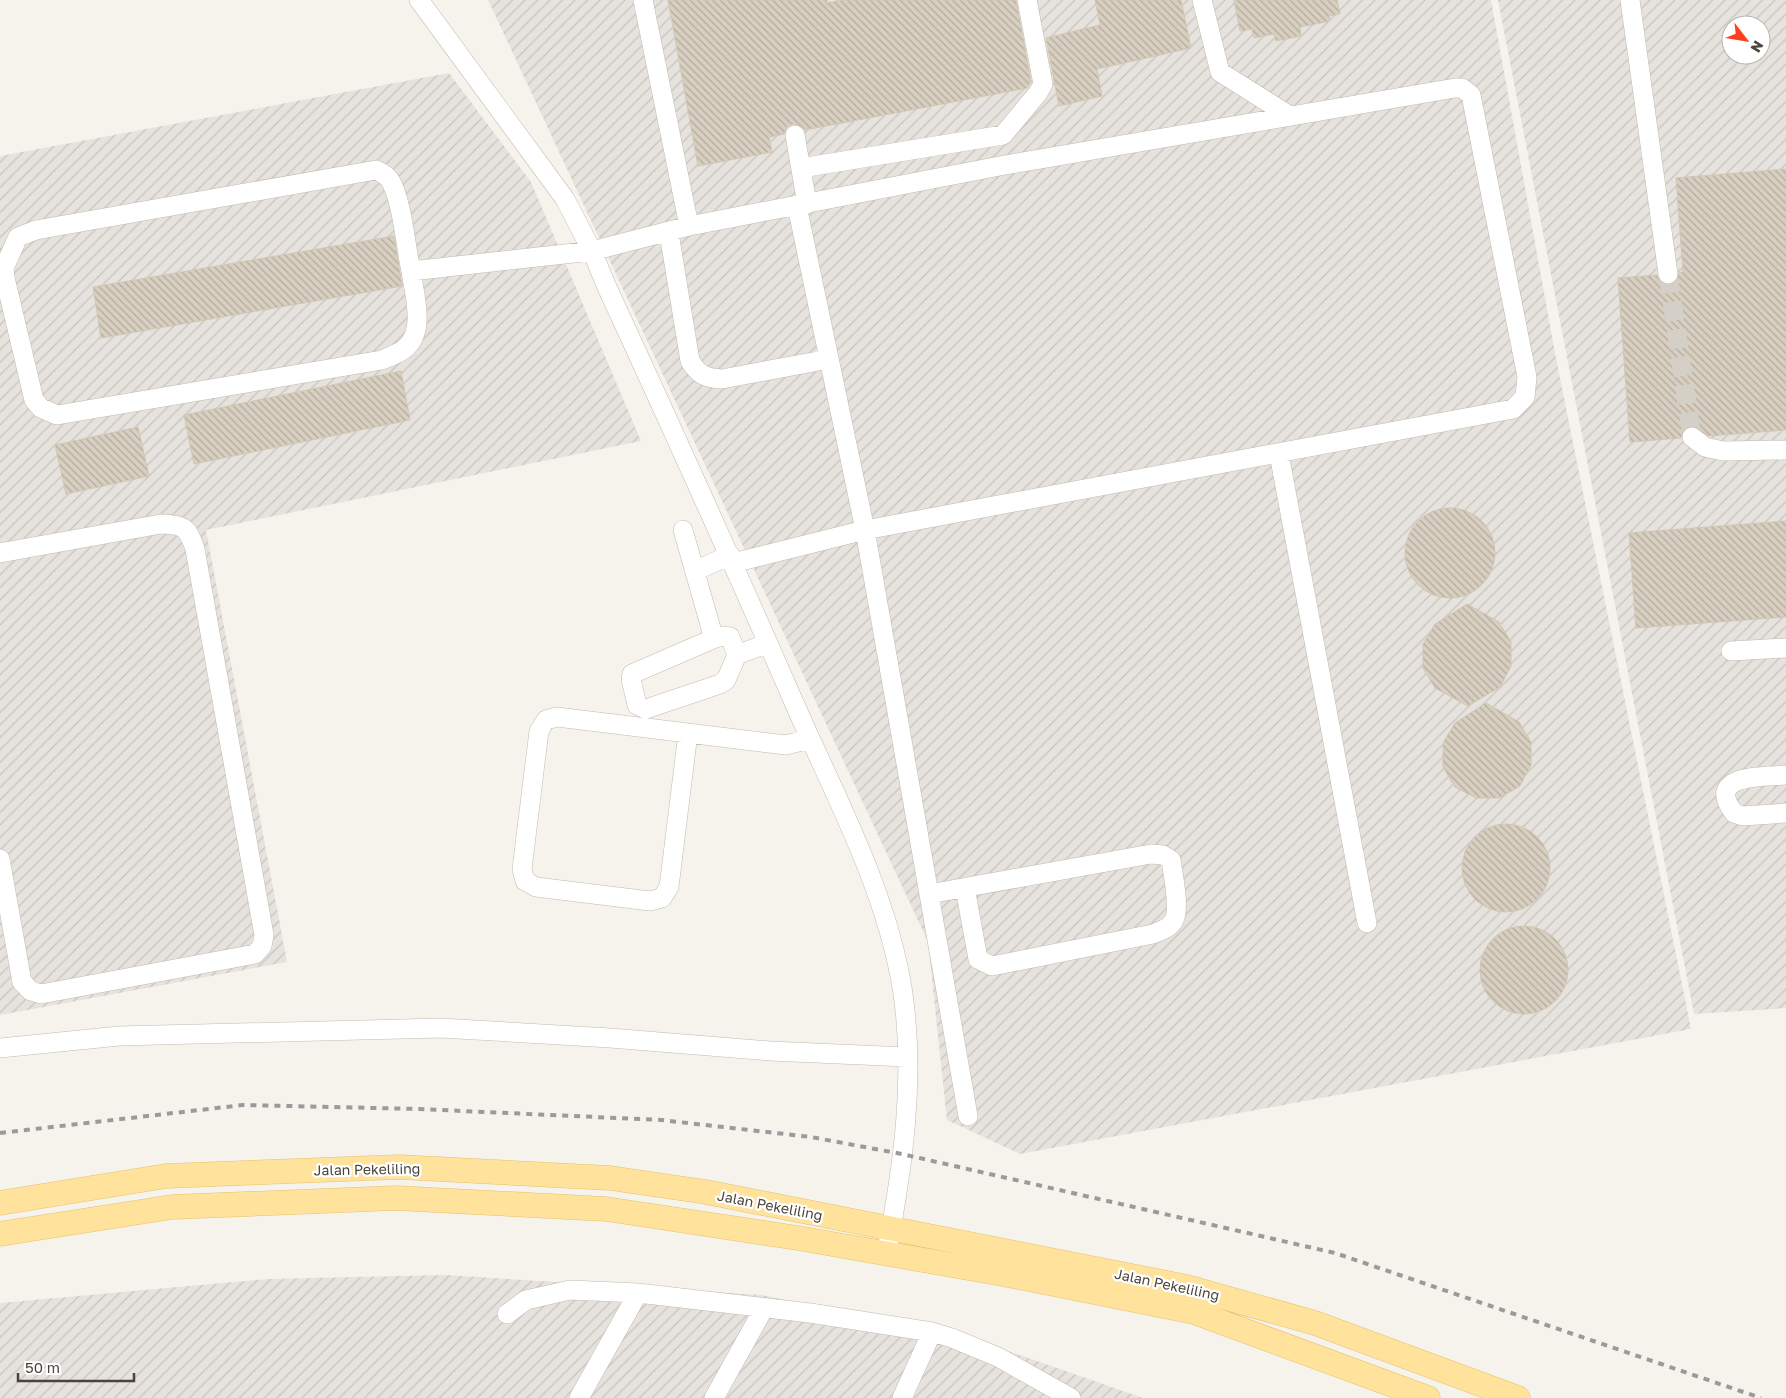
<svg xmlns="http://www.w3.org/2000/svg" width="1786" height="1398" viewBox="0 0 1786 1398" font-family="'Golos Text',sans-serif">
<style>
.industrial{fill:url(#industrial-furrows);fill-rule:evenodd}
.building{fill:url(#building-back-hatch);stroke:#d3c7b4}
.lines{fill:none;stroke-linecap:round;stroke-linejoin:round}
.minor-tunnel{stroke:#d4d0c8;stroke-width:19;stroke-dasharray:19 9;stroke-linecap:butt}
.minor-casing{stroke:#c2bbae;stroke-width:20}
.major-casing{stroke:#e6c16a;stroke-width:25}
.minor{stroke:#fff;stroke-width:19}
.major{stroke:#ffe39c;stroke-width:24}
.rail{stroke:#9a9a9a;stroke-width:4;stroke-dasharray:6 6;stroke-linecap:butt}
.labels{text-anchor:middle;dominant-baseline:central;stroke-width:4.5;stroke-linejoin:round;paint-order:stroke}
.street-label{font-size:14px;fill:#4b4439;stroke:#fff}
</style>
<defs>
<pattern id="industrial-furrows" width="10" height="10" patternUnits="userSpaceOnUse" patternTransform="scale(1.25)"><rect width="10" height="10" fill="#e6e2dd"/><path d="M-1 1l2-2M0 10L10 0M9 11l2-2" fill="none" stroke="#c7c3be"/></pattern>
<pattern id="building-back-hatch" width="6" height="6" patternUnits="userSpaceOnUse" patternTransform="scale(1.25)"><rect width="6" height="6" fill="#d8cfc1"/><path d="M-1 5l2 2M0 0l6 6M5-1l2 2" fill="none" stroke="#b1aa9e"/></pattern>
</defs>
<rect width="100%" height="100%" fill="#f6f3ec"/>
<!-- industrial -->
<path class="industrial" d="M488 0H1491L1555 353 1691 1029 1020 1154 947 1120 928 942Z
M1498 0H1786V1008L1694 1014ZM1731 25H1761V55H1731Z
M449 73 531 182 641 441 206 530 287 962 0 1015V156Z
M445 1275 762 1295 982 1342 1143 1398H0V1303L268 1279Z"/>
<!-- building -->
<path class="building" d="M668 0H827V3L844 0H1016L1031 82 1027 88 805 130 799 125 793 124 787 127 784 134 769 137 772 152 698 166Z
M1095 0H1181L1191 48 1097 69 1102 96 1059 106 1046 38 1100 25Z
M1234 0H1337L1340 14 1329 16 1330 21 1300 27 1301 36 1276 41 1274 34 1254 38 1252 29 1240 31Z
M1786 169V430L1709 436 1693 426 1683 430 1681 438 1630 442 1618 278 1657 275 1659 281 1669 285 1675 283 1679 273 1683 272 1676 178Z
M394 236 402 286 101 338 93 287Z
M401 371 410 420 194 464 184 415Z
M138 427 149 476 66 494 55 445Z
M1405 553a45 45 0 1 1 90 0a45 45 0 1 1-90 0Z
M1786 521V617L1636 628 1629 533Z
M1467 604 1499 622 1511 642V666L1500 687 1468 706 1435 688 1423 668V644L1435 624Z
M1486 703 1519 722 1531 742V765L1520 786 1499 798H1476L1455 787 1443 767V743L1455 723Z
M1462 868a44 44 0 1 1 88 0a44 44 0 1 1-88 0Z
M1480 970a44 44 0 1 1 88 0a44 44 0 1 1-88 0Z"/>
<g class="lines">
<!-- minor-tunnel -->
<path class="minor-tunnel" d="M1668 274 1692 437"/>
<defs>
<path id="minor" d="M419 0 565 199 592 251 606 285C672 428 737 572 800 716 839 803 886 892 902 987 916 1076 903 1168 886 1255
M643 0 689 226
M1202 0 1220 72 1290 116
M1630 0 1668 274
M795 135 807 204
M801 168 1003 135 1038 93 1043 84 1027 0
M797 206 865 530 968 1116
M669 233 690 361C699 375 705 378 722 379L829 359
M411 271C406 248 402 201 391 182 388 176 383 173 376 170L36 230 18 237 4 268 5 278 34 400 41 408 57 415 382 360C389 357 397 354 403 350 427 333 414 294 411 271L592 251 689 226 1005 165 1455 88H1462L1471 95 1527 377 1525 397 1513 409 865 530 733 563
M1692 437 1705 447 1723 451 1786 450
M1279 454 1367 923
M683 530 712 632 715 638 723 636 730 637 737 655
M0 553 161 524C184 524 188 528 195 549L264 935 262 946 255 954 41 994 31 991 22 982 0 859
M695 571 730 555
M715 638 632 674 631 679 637 705 646 709 720 684 726 680 737 655 768 643
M1731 651 1786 648
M688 733 669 887 662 898 650 901 536 887 525 881 522 869 539 731 546 720 557 717 786 745 810 739
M1786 775C1763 777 1704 774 1734 813L1743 816 1786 813
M929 894 1151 854 1163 855 1171 860C1173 875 1181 910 1173 922 1168 929 1160 931 1153 934L992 966 978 959 965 888
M0 1048 119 1036 441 1028 610 1038 770 1051 907 1057
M507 1314 526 1300 570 1290 638 1293 810 1313 932 1332 952 1338 998 1357 1071 1398
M579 1398 638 1293
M714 1398 764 1308
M902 1398 932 1332"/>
<path id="major" d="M0 1203 166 1176 399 1167 610 1178 706 1192 1187 1287 1315 1323 1518 1398
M0 1234 172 1207 396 1198 606 1209 798 1238 1003 1274 1194 1312 1428 1398"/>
</defs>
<!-- minor casing -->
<use href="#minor" class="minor-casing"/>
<!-- major casing -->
<use href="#major" class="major-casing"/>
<!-- minor -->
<use href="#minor" class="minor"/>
<!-- major -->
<use href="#major" class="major"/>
<!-- rail -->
<path class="rail" d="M0 1133 243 1105 419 1109 661 1120 811 1137 902 1154 1335 1253 1761 1398"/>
</g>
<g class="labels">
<!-- street labels -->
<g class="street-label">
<text transform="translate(367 1169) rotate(-1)">Jalan Pekeliling</text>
<text transform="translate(770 1205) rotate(11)">Jalan Pekeliling</text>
<text transform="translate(1167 1284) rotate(12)">Jalan Pekeliling</text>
</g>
</g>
<!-- north arrow -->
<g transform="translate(1746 40) rotate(121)"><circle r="24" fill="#ffffff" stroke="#b7b4b0"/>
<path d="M0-4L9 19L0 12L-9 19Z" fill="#fc3f1d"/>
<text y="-8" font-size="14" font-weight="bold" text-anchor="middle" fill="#4b4439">N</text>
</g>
<!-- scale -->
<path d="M18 1373v8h116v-8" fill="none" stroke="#4b4439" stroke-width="2.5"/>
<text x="25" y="1373" font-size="15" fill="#4b4439" stroke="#ffffff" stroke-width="4" paint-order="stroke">50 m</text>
</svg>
